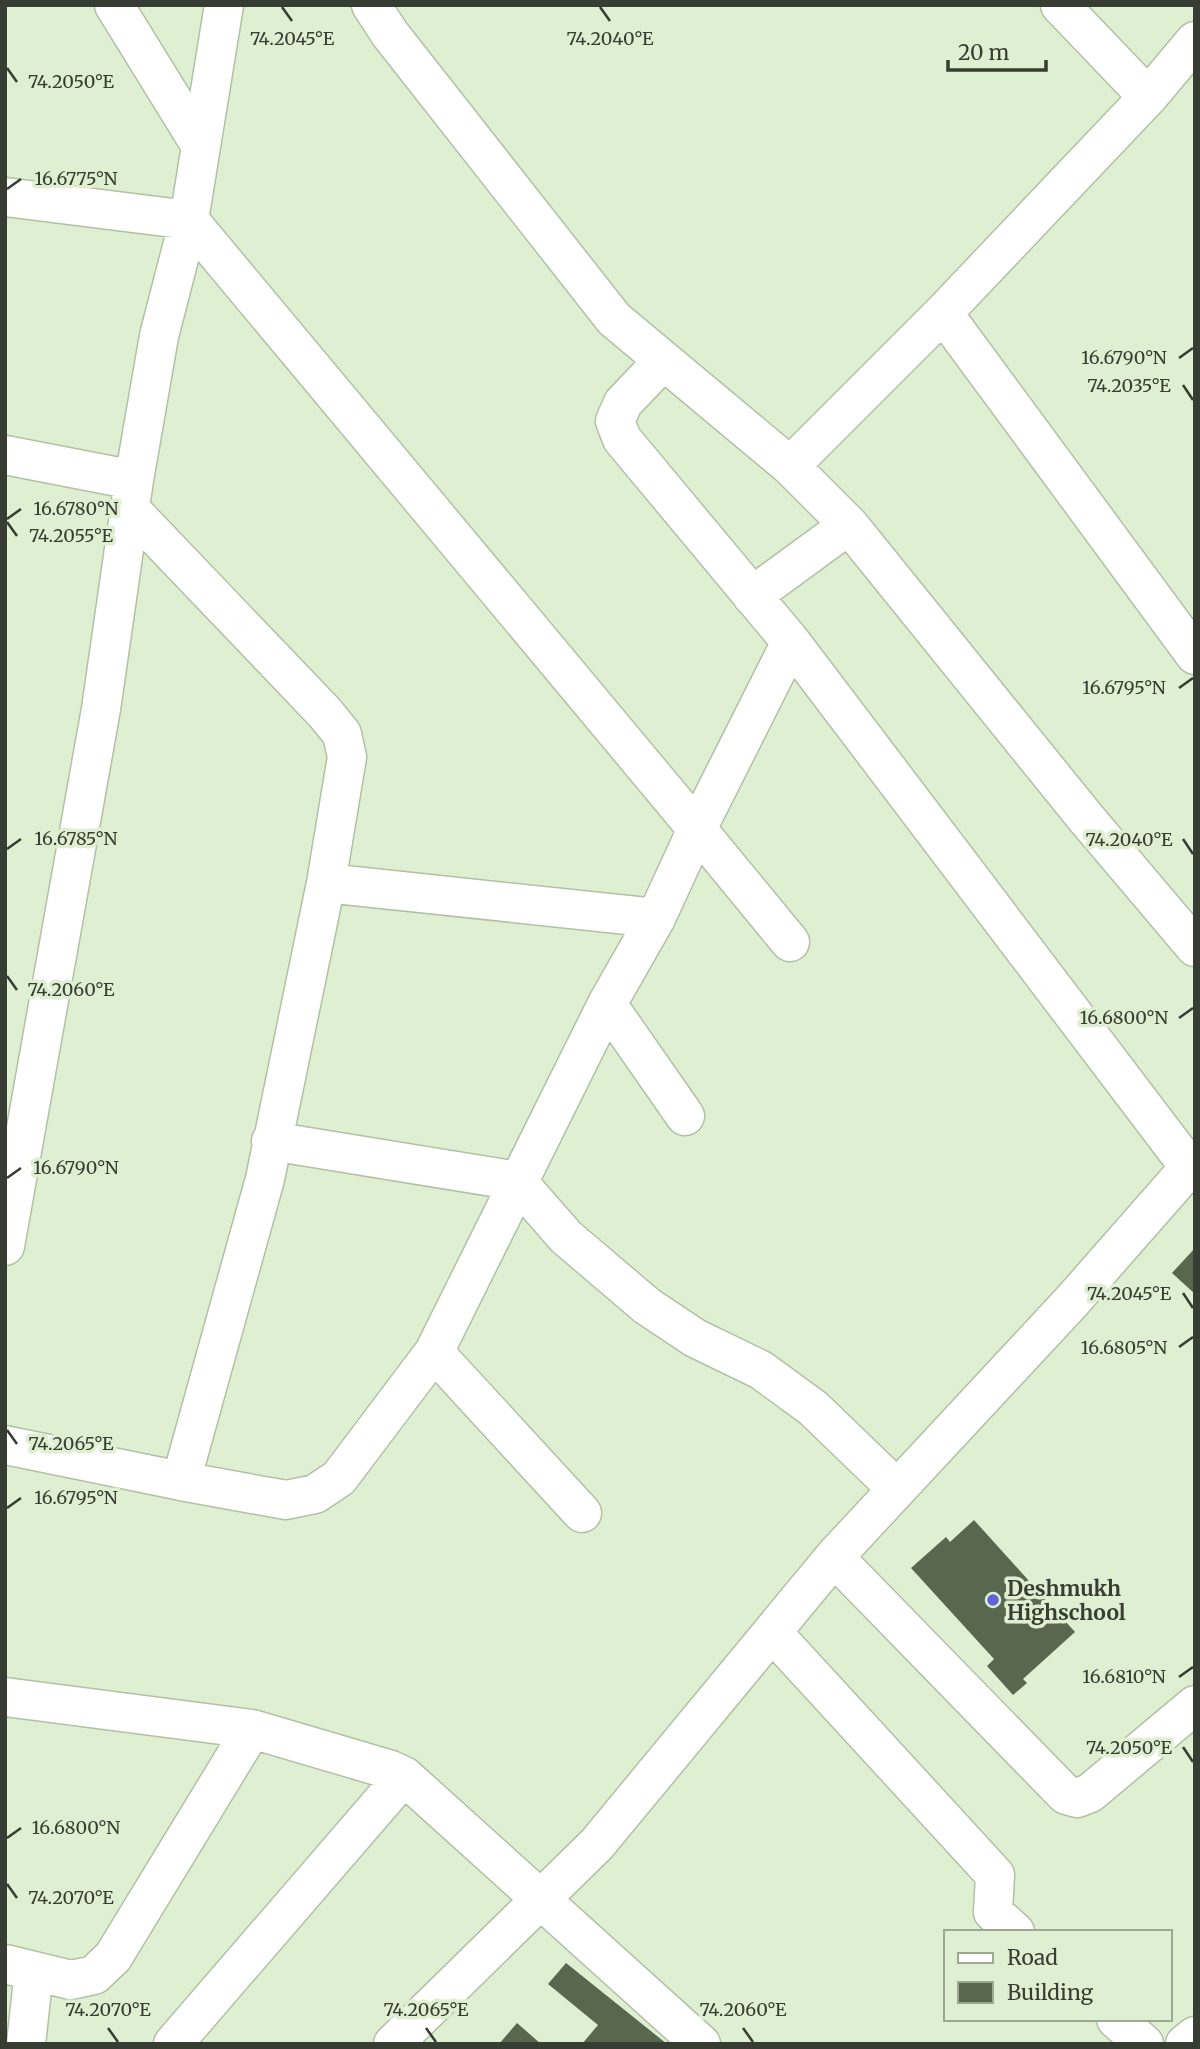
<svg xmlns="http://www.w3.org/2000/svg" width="1200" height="2049" viewBox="0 0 1200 2049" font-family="Merriweather,serif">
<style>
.building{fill:#59674e}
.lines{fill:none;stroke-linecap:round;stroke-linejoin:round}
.minor-casing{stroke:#b2c1a5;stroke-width:41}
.minor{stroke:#fff;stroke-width:38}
.ticks{fill:none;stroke:#373d32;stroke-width:2.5}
.poi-dot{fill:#6064dc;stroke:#dfefd2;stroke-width:2.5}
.labels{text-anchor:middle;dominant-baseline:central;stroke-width:7;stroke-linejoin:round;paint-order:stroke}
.poi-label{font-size:21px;font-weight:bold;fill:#373d32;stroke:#dfefd2;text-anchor:start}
.ticks-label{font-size:18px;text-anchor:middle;fill:#373d32;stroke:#dfefd2;stroke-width:7;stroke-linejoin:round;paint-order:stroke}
</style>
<rect width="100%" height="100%" fill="#dfefd2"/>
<!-- building -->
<path class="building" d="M1195 1248V1294L1172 1273Z
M974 1520 1075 1632 1023 1679 1027 1683 1013 1695 987 1666 994 1659 911 1568 946 1537 950 1542Z
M566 1963 667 2044H582L598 2025 548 1984Z
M517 2023 541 2044H499Z"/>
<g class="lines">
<defs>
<path id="minor" d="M114 5 201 146
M371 5 390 34 614 319 790 466 849 525 1085 817 1195 947
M1060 5 1148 97
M5 197 189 220 697 829 656 918 607 1004 434 1352 339 1478 315 1494 286 1500 181 1481
M943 313 1148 97 1195 41
M663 361 623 403 615 421 622 439 791 642 697 829 790 942
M5 455 134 480
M790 466 943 313 1195 655
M752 596 849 525
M791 642 1190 1168
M326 883 656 918
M607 1004 685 1116
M271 1141 517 1181 566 1237 647 1306 695 1338 761 1370 813 1408 897 1489
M5 1246 101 709 134 480 159 336 189 220 224 5
M434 1352 582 1513
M5 1445 181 1481 265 1179 326 883 347 757 342 734 325 713 130 509
M834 1557 1066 1795 1077 1798 1090 1793 1195 1705
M772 1632 995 1875 993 1912 1015 1932
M5 1697 252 1729 391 1770 404 1776 701 2044
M5 1964 71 1980 94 1975 113 1957 252 1729
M1116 2019 1144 2044
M26 2044 34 1971
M173 2044 404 1776
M393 2044 597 1844 834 1557 1073 1300 1195 1161
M1185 2044 1195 2036"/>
</defs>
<!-- minor casing -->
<use href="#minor" class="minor-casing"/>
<!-- minor -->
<use href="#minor" class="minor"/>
</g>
<!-- ticks -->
<path class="ticks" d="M282 7 292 21M600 7 610 21M7 68 17 82M7 189 21 179M1179 358 1193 348M1183 385 1193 400M7 519 21 509M7 522 17 536M1179 688 1193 678M1183 839 1193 854M7 849 21 839M7 976 17 990M1179 1018 1193 1008M7 1178 21 1168M1183 1293 1193 1308M1179 1347 1193 1337M7 1430 17 1444M7 1508 21 1498M1179 1677 1193 1667M1183 1747 1193 1762M7 1838 21 1828M7 1884 17 1898M108 2028 118 2042M426 2028 436 2042M743 2028 753 2042"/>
<!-- markers -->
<circle class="poi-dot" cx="993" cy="1600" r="7"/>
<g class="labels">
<!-- poi labels -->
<g class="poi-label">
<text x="1007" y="1588">Deshmukh<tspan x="1007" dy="24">Highschool</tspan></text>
</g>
</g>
<g class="ticks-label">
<text x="292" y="45">74.2045°E</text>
<text x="610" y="45">74.2040°E</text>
<text x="71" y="88">74.2050°E</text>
<text x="76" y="185">16.6775°N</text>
<text x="1124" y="364">16.6790°N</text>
<text x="1129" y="392">74.2035°E</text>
<text x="76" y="515">16.6780°N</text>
<text x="71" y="542">74.2055°E</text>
<text x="1124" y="694">16.6795°N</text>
<text x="76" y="845">16.6785°N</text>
<text x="1129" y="846">74.2040°E</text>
<text x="71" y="996">74.2060°E</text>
<text x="1124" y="1024">16.6800°N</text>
<text x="76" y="1174">16.6790°N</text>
<text x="1129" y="1300">74.2045°E</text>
<text x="1124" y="1354">16.6805°N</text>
<text x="71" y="1450">74.2065°E</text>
<text x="76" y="1504">16.6795°N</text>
<text x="1124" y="1683">16.6810°N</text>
<text x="1129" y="1754">74.2050°E</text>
<text x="76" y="1834">16.6800°N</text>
<text x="71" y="1904">74.2070°E</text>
<text x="108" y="2016">74.2070°E</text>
<text x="426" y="2016">74.2065°E</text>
<text x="743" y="2016">74.2060°E</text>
</g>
<!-- border -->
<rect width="1200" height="2049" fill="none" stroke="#373d32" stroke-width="14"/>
<!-- legend -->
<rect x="944" y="1930" width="228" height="91" fill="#dfefd2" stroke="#9ca892" stroke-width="2"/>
<rect x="958" y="1953" width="35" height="10" fill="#ffffff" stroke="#9ca892" stroke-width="2"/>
<text x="1007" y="1965" font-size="21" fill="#373d32">Road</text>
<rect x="958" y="1982" width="35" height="21" fill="#59674e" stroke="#9ca892" stroke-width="2"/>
<text x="1007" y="2000" font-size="21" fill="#373d32">Building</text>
<!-- scale -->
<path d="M948 60v10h98v-10" fill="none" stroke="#373d32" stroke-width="3.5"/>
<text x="958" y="60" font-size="21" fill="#373d32" stroke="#dfefd2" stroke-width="5" paint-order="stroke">20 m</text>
</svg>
